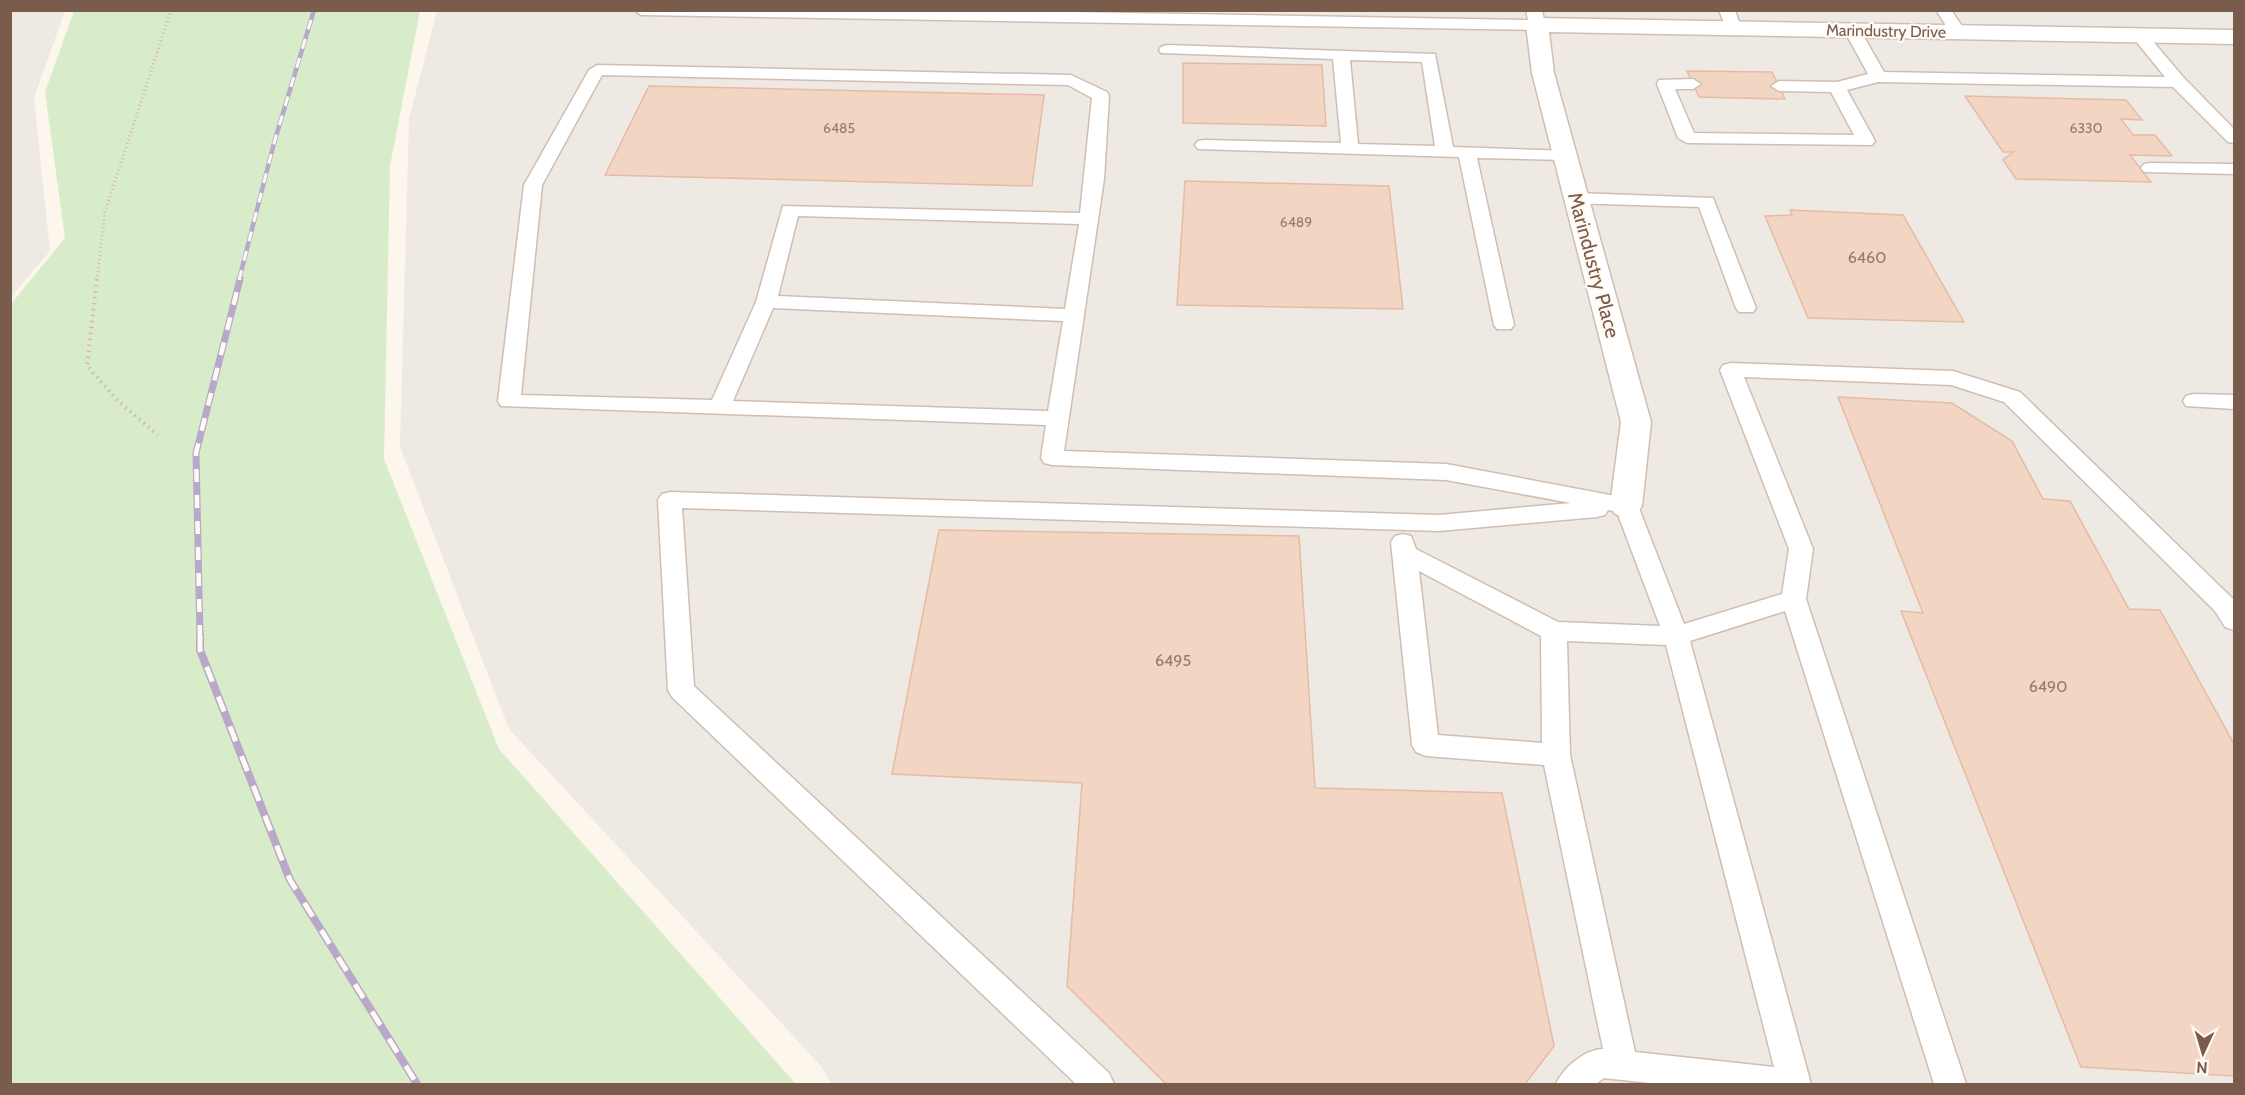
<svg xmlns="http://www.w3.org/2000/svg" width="2245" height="1095" viewBox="0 0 2245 1095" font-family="Cabin,sans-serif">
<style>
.industrial{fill:#efe9e4}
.green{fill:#d8ecc9}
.building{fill:#f3d5c3;stroke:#e6bba3;stroke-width:1.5}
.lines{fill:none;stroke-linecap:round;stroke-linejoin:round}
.service-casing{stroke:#d1beb0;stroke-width:3}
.minor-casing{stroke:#d1beb0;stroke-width:3}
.path-far1{stroke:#d9b8a5;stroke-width:3;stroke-dasharray:1 3;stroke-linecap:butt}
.path{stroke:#d9b8a5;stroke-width:4;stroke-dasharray:1.5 4.5;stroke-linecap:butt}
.service{fill:#fff;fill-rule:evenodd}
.minor{fill:#fff;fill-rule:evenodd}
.rail-far2-casing{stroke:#b9a8c9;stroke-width:4.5}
.rail-far1-casing{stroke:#b9a8c9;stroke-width:7}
.rail-casing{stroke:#b9a8c9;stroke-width:8}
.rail-far2{stroke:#fffaf3;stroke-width:3;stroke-dasharray:10;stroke-linecap:butt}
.rail-far1{stroke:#fffaf3;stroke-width:4.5;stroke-dasharray:13;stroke-linecap:butt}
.rail{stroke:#fffaf3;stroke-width:5;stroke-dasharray:16;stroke-linecap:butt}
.labels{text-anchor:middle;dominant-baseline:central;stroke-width:4.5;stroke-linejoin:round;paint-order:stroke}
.far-number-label{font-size:14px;fill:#987a6a}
.far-street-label{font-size:16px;fill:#7a5c4d;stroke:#fffaf3}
.number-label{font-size:16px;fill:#987a6a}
.street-label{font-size:20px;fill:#7a5c4d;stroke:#fffaf3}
</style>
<rect width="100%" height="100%" fill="#fdf6ec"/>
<!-- industrial -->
<path class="industrial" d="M11 10 65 11 34 98 50 251 11 297Z
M437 11H2234V1084H832L820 1065 509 729 400 447 409 119Z"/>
<!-- green -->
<path class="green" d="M74 11H420L390 166 384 459 499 749 796 1084H11V304L65 238 45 92Z"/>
<!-- building -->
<path class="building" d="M1183 63 1322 65 1326 126 1183 123Z
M1687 71 1772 72 1785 99 1699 97Z
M649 86 1044 95 1032 186 605 175Z
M1965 96 2126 100 2142 120 2121 119 2133 135H2155L2172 156 2130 155 2151 182 2016 179 2003 160 2013 152H2003Z
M1185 181 1389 186 1403 309 1177 305Z
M1790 210 1903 215 1964 322 1808 318 1765 216 1792 215Z
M1838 397 1952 403 2012 441 2043 499 2070 501 2129 609 2160 610 2234 744V1076L2081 1067 1901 611 1923 613Z
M939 530 1299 536 1315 788 1502 793 1554 1046 1525 1084H1166L1067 986 1082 783 892 774Z"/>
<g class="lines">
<defs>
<path id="service" d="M634 10H953L1528 20 1526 10H1542L1545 25 1537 30 641 15Z
M1719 10H1735L1741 28 1739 31H1727Z
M1936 10H1951L1966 32 1964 35H1952Z
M1852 25 1860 30 1884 72 2165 77 2131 35 2139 30 2145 32 2184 78 2234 129V143L2228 142 2173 87 1878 82 1847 90 1875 141 1872 145 1687 143 1678 138 1657 84 1659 80 1693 79 1701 84 1693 89H1675L1694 133 1854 135 1831 92 1779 91 1771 86 1779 81 1837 82 1868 74 1844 30Z
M1167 45 1435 54 1453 147 1571 151 1574 155 1565 160 1477 158 1514 325 1511 329H1497L1494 325 1459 157 1198 149 1195 145 1198 141 1204 140 1341 143 1333 59 1161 53 1159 50 1161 47ZM1350 60 1422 62 1435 146 1358 144Z
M597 65 1071 75 1107 92 1109 96 1104 179 1064 451 1446 464 1626 498 1634 500 1638 506 1684 624 1782 594 1789 549 1720 370 1723 365 1731 363 1953 371 2020 392 2233 599 2234 630 2225 627 2215 611 2004 402 1951 385 1744 377 1813 549 1806 599 1966 1084H1934L1785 611 1690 641 1811 1084H1659L1604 1078 1596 1084H1556C1562 1069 1585 1049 1603 1049L1544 765 1426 756 1416 752 1412 745 1391 542 1395 536 1403 534 1411 536 1416 549 1558 622 1660 626 1617 512 1608 510 1605 515 1597 517 1439 531 682 508 694 686 1109 1073 1114 1084H1076L672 697 668 690 658 500 662 494 670 492 1439 515 1571 503 1446 480 1052 465 1044 463 1041 458 1046 425 501 406 498 401 524 185 589 70ZM602 75 1068 85 1092 98 1080 213 783 206 756 302 712 400 521 395 542 185ZM798 216 1079 224 1065 309 778 296ZM773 308 1063 321 1048 411 733 401ZM1419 571 1541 636 1542 743 1438 735ZM1567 641 1666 645 1774 1067 1635 1052 1570 755Z
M2150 163 2234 164V174L2144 172 2141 168 2144 164Z
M1577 193 1713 198 1756 308 1753 312H1739L1736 308 1699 207 1570 203 1568 199 1570 195Z
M2194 394 2234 395V409L2186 406 2183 401 2186 396Z"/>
<path id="minor" d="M1537 18 2234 30V44L1549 32 1554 73 1651 422 1642 506 1637 514 1626 517 1615 514 1610 506 1621 422 1532 73 1526 25 1529 20Z"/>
</defs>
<!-- service casing -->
<use href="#service" class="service-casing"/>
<!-- minor casing -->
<use href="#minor" class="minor-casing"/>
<!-- path-far1 -->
<path class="path-far1" d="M97 280 105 212 171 10"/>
<!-- path -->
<path class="path" d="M97 279 87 366 118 401 158 435"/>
<!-- service -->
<use href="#service" class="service"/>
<!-- minor -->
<use href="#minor" class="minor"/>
<defs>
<path id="rail-far2" d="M239 280 274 143 314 10"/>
<path id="rail-far1" d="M200 638 196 453 240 279"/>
<path id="rail" d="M200 636V650L290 880 417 1084"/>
</defs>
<!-- rail-far2 casing -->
<use href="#rail-far2" class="rail-far2-casing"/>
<!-- rail-far1 casing -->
<use href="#rail-far1" class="rail-far1-casing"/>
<!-- rail casing -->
<use href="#rail" class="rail-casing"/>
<!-- rail-far2 -->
<use href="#rail-far2" class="rail-far2"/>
<!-- rail-far1 -->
<use href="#rail-far1" class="rail-far1"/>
<!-- rail -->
<use href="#rail" class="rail"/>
</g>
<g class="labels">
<!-- far-number labels -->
<g class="far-number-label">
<text x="839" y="128">6485</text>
<text x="2086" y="128">6330</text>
<text x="1296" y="222">6489</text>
</g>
<!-- far-street labels -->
<g class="far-street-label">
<text transform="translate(1886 31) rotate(1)">Marindustry Drive</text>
</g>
<!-- number labels -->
<g class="number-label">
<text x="1867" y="257">6460</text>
<text x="1173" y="660">6495</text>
<text x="2048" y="686">6490</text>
</g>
<!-- street labels -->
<g class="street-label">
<text transform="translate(1594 265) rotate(75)">Marindustry Place</text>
</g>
</g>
<!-- border -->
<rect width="2245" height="1095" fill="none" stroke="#7a5c4d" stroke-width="24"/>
<!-- north arrow -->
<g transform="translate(2203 1053) rotate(184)" stroke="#fffaf3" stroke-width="4.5" paint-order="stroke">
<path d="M0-4.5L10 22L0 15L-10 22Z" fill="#7a5c4d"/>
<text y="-9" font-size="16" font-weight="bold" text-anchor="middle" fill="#7a5c4d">N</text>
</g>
</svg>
